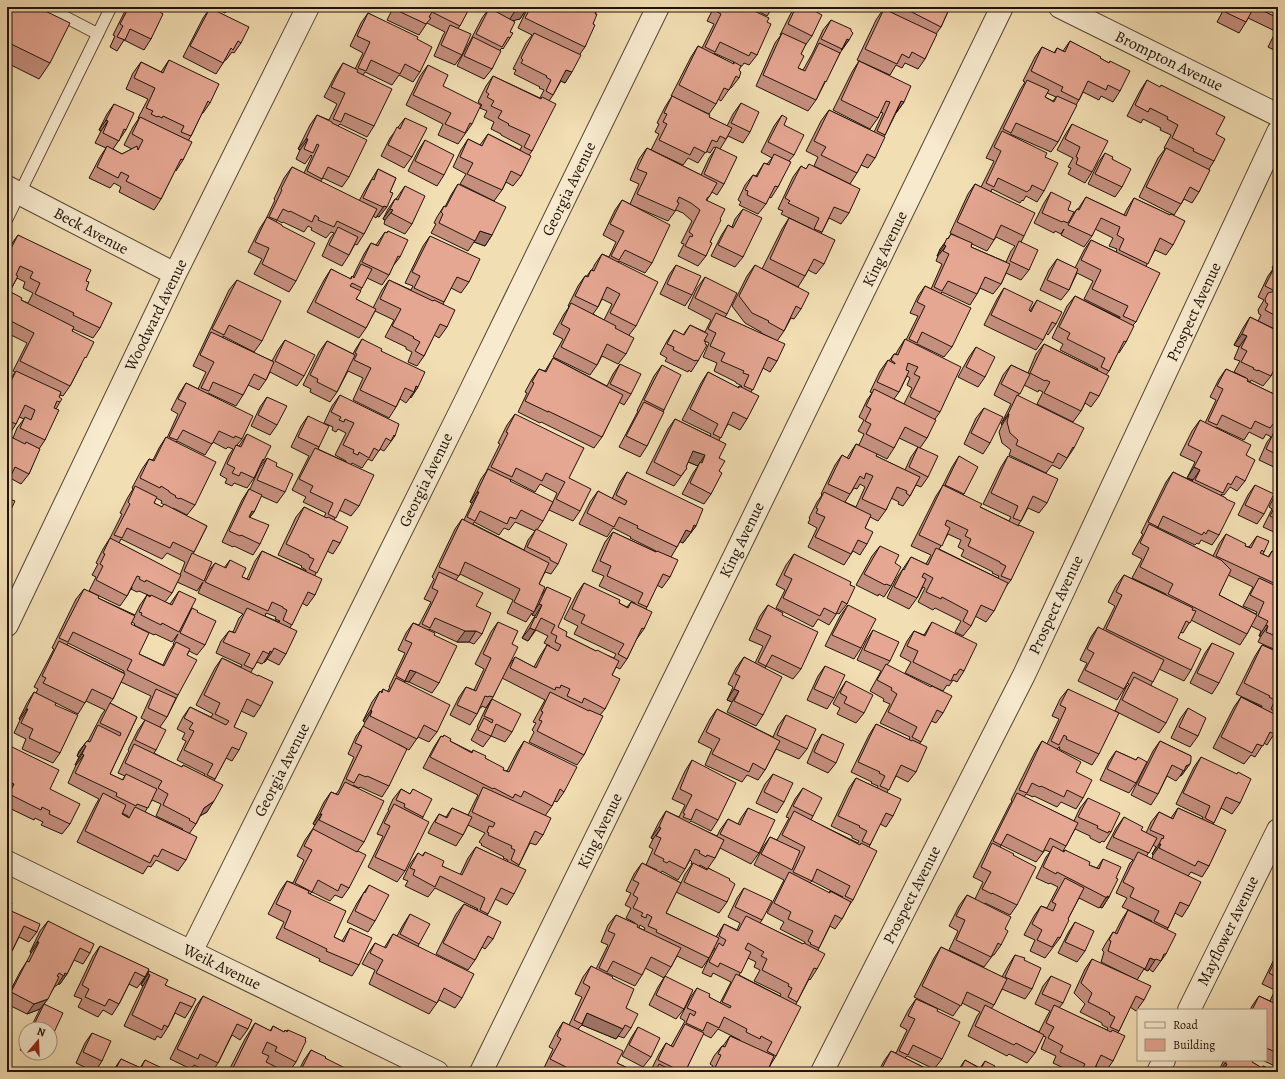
<svg xmlns="http://www.w3.org/2000/svg" width="1285" height="1079" viewBox="0 0 1285 1079" font-family="Alegreya,serif">
<style>
.lines{fill:none;stroke-linecap:round;stroke-linejoin:round}
.lane-casing{stroke:#564633;stroke-width:13}
.street-casing{stroke:#564633;stroke-width:24}
.lane{stroke:#f7eace;stroke-width:11}
.street{stroke:#f7eace;stroke-width:22}
.wall{fill:#c58f7e;stroke:#221308;fill-rule:evenodd}
.shaded-wall{fill:#a07466;stroke:#221308}
.building{fill:#e5a692;stroke:#221308}
.labels{text-anchor:middle;dominant-baseline:central;stroke-width:3;stroke-linejoin:round;paint-order:stroke}
.street-label{font-size:16px;fill:#221308;stroke:#f7eace}
</style>
<rect width="100%" height="100%" fill="#f2deb3"/>
<filter id="stains"><feTurbulence type="fractalNoise" baseFrequency=".005" numOctaves="4"/><feColorMatrix values="0 0 0 0 .2 0 0 0 0 .09 0 0 0 0 .02 0 0 0 .5 -.17"/></filter>
<radialGradient id="worn" r=".72"><stop offset=".6" stop-color="#630" stop-opacity="0"/><stop offset="1" stop-color="#630" stop-opacity=".3"/></radialGradient>
<g class="lines">
<defs>
<path id="lane" d="M46 7 98 34
M7 219 111 7"/>
<path id="street" d="M1060 7 1278 115
M7 187 175 274
M7 625 175 274 308 7
M7 862 437 1072
M191 952 466 400 658 7
M1189 1010 1278 830
M481 1072 735 555 1002 7
M822 1072 1024 675 1278 132
M1158 1072 1164 1060"/>
</defs>
<!-- lane casing -->
<use href="#lane" class="lane-casing"/>
<!-- street casing -->
<use href="#street" class="street-casing"/>
<!-- lane -->
<use href="#lane" class="lane"/>
<!-- street -->
<use href="#street" class="street"/>
</g>
<!-- wall -->
<path class="wall" d="M7 7 50 63 39 79 7 63Z
M127 7H158L157 10 151 39 144 50 124 40 117 51 110 47 115 36 113 35Z
M213 7H229L225 13Z
M386 7H482L479 12 469 8 458 29 462 55 455 65 434 56 443 35 445 32 427 23 419 35 387 20 392 10Z
M490 7H528L520 19 513 20 510 32V38L503 49 502 48 500 50 492 69 484 79 457 66 466 48 469 43 482 18Z
M528 7H598L595 14 593 24 585 47 580 54 565 83 561 81 553 95 549 101 532 151 529 155 521 176 513 186 506 182 502 190 494 201 460 184 466 174 453 167 461 150 468 139 480 145 488 134 520 150 522 146 501 135V134L491 129 494 122 484 117 487 111 480 108 482 105 478 102 486 86 493 76 540 98 544 90 539 88 540 87 514 74 516 70 513 69 526 43 532 35 518 28Z
M714 7H746L767 22 757 55 749 65 744 63 742 66H741L739 70V78L731 88H730L721 101 718 99 716 104 709 114 671 96 691 57 698 46 702 48 714 24 707 21ZM714 53 734 62 733 64 714 54Z
M750 7H773L767 16Z
M796 7H807L812 36 804 47 801 54 798 68 803 70 812 54 814 50 823 30 831 20 849 40 840 53 816 100 808 111 756 86 775 43 781 35H780L791 13Z
M880 7H950L941 27 936 34 925 59 918 69 905 63 902 68 896 65 890 75 857 60 876 20 882 11 879 10Z
M1225 7H1278V23L1273 30 1248 18 1246 22 1239 33 1217 22Z
M210 8 241 43 234 53 232 52 226 60H225L216 74 183 57 203 18Z
M368 13 417 39 420 72 413 82 399 75 392 85 365 72 363 75 374 126 367 137 340 124 338 126 349 177 342 187 323 178 320 182 359 201 365 190 378 169 396 178 379 217 377 216 376 218 373 216 364 234 357 245 355 244 349 255 342 266 322 256 330 238 334 233 331 232 326 238 311 230 312 228 308 226 304 232 283 222 282 223 277 220 276 222 282 226 296 281 289 292 254 274 262 259 248 252 260 228 266 219 275 200 274 199 284 178 292 167 304 173 312 156 311 155 305 164 296 159 300 150 298 149 310 125 317 115 329 120 337 104 324 97 336 74 343 63 355 69 363 53 350 46 361 23Z
M1278 27V52L1268 47Z
M1070 41 1100 58 1109 63 1110 61 1120 91 1113 102 1101 96 1099 100 1083 92 1079 100 1076 105 1058 142 1051 152 1010 134 1009 135 1045 157 1044 191 1037 202 1026 196 1023 201 1022 200 1020 203 992 189 991 191 1024 236 1021 242 1029 270 1021 280 1006 273 1001 284 993 294 980 288 977 294 970 305 942 292 941 293 952 347 944 357 917 344 916 345 940 412 935 419 927 438 920 448 928 477 921 487 916 485 910 496 903 506 898 504 899 502 891 498 886 510 878 521 870 517 865 528 867 544 860 555 853 551 844 565 808 547 817 528 808 523 810 519 809 518 817 502 822 495 821 494 835 465 842 455 847 458 856 444 859 445 864 434 858 431 864 420 859 417 867 400 872 393 870 392 880 371 888 360 889 361 894 354H896L898 350 905 339 906 340 918 316 910 313 918 296 925 286 931 289 942 264 936 261 938 256H937L940 249 951 234 970 243 950 233 968 194 975 184 981 187 994 161 986 158 1020 90 1025 82 1023 81 1035 57 1042 47 1054 53 1057 48 1063 51ZM1047 93 1056 97 1053 101 1045 97ZM996 237 1015 246 1011 251 1006 262 971 247 972 244 987 251ZM907 376 910 378 907 385 912 388 904 404 894 399 899 392ZM899 438 918 447 911 457 905 470 876 456 877 454 887 459 894 448ZM860 484 865 487 856 507 845 502 850 494 854 488 857 489Z
M169 60 210 103 203 113H202L191 136 188 141 183 160 176 171 175 170 161 199 154 210 119 192 121 187 114 183 110 188 89 178 100 157 106 148 95 143 101 131 99 130 107 114 114 104 126 130 113 149 122 154 132 149 124 145 133 127 139 118H138L148 99 126 89 133 73 141 62 161 72Z
M859 61 904 102 896 113 884 137 875 158 868 168 861 165 857 173 850 184 814 166 818 157 806 151 821 121 829 110 874 132 883 113 880 112 878 118 870 129 833 110 852 72Z
M428 65 443 86 472 124 458 144 438 135 443 124 406 105 420 76Z
M1147 80 1216 134 1214 161 1209 169 1199 192 1192 203 1184 199 1181 204 1174 215 1139 197 1158 158 1165 149 1164 148 1171 135 1160 130 1161 128 1143 119 1141 123 1127 116 1140 91Z
M672 96 709 117 727 126 733 114 741 103 750 132 743 143 728 136 720 149 724 184 717 195 712 192 707 200 720 219 710 242 706 256 698 266 678 256 684 244 681 243 692 221 683 213 676 210 668 221 631 205 652 263 645 273 619 261 618 262 636 326 629 335 626 354 618 364 602 356 597 365 590 375 553 357 563 339 553 334 564 314 569 307 568 306 578 286 585 276H587L591 270H592L595 264 602 254 609 257 616 242 603 235 615 210 622 200 630 204 639 184 630 180 639 159 647 148 701 175 709 158 716 148 714 147 710 153 706 151 698 163 688 158 683 165 651 150 659 134 655 132 659 124 657 123 665 107ZM602 299 612 304 604 320 593 314 598 307Z
M782 115 784 125 794 155 789 161 778 187 771 198 769 197 766 204 758 214 739 205 741 202 738 200 745 185 753 175 756 176 764 163 767 164 772 158 761 152 774 126Z
M405 118 412 157 404 168 381 156 390 138Z
M1072 124 1092 172 1085 183 1068 174 1071 168 1068 167 1073 158 1057 150 1065 135Z
M425 140 444 175 437 186 408 171 418 151Z
M1105 153 1122 187 1115 197 1088 184 1098 163Z
M809 164 849 213 841 224 829 218 821 234 824 264 816 274 808 270 805 276 798 287 762 269 782 229 789 218 812 229 781 214 783 211 778 209 793 177 801 166 806 169Z
M458 184 492 235 485 246 474 242 468 251 431 233 436 224 434 223 437 217 444 206 445 207 451 195Z
M405 186 412 224 405 234 384 224 385 220 383 219 388 209 395 199H396Z
M1051 192 1072 215 1077 209H1078L1086 197 1124 215 1127 209 1134 198 1170 215 1171 214 1173 245 1166 255 1155 250 1146 266 1136 322 1133 325 1126 342 1119 353 1118 352 1109 371 1106 375 1099 396 1091 407 1085 403 1081 411 1073 422 1037 404 1043 392 1039 390 1038 392 1024 385 1018 396 1074 448 1060 469 1052 465 1046 473 1009 455 1011 450 1002 443 999 432 1002 425 1001 424 1011 404 994 395 1003 375 1011 365 1028 373 1036 354 1044 344 1097 370 1098 369 1060 350 1063 344 1052 338 1067 306 1075 296 1120 318V317L1084 299 1093 281 1077 273 1069 290 1061 300 1040 290 1049 270 1057 259 1075 268 1084 250 1091 240 1116 252 1117 249 1109 246 1113 238 1095 229 1092 236 1084 247 1061 235 1064 229 1061 234 1055 231 1054 233 1034 223 1044 203Z
M743 209V257L735 267 711 256 721 236 728 225 732 227 735 219Z
M388 231 400 257 393 266 389 275 382 285 367 278 356 299 373 308 382 290 389 280 411 290 413 286 405 283 423 246 430 236 469 282 461 293 451 288 443 304 447 327 439 338 434 335 424 356 417 366 408 362 412 352 406 349V347L385 337 394 320 375 311 366 328 359 338 307 312 324 280 331 269 350 279 352 276 353 277 355 272 364 254 371 243 376 245 385 232 386 233Z
M18 235 86 281V290L100 328 93 338 73 329 72 331 81 365 70 386 63 396 60 395 59 397 60 402 56 409 45 440 39 449 29 474 21 484 10 478 13 438 17 428 24 419 19 417 16 424 9 435 7 434V385L15 372 13 371 27 343 7 333V252L10 246ZM17 278 25 282 23 288 33 293 28 303 21 300 10 291Z
M1278 256V331L1258 321 1261 315 1259 314 1258 310 1264 300 1258 297 1268 276 1273 269 1272 268Z
M676 265 692 295 685 306 660 294 669 275Z
M755 265 801 309 794 319 791 318 784 331 777 341V361L770 372 763 368 751 392 747 419 740 430 728 424 719 440V471L711 494 704 504 682 494 693 473 698 466 688 462 686 467 687 468 674 486 646 473 668 429 675 419 710 436 711 434 682 420 701 383 708 372 738 388 739 386 741 387 742 386 736 383V382L714 371 717 363 703 357 709 343 705 341 698 361 691 372 689 370 688 372 665 361 667 358 660 354 667 341 674 330 683 335 690 325 705 332 711 320 688 308 697 288 705 277 727 314 725 317 773 339 761 333V332L745 323 732 306 747 276Z
M237 280 262 341 254 352 223 336V338L272 361 278 350 285 340 304 376 297 386 270 372 266 380 259 390 248 385 243 395 236 406 208 393 207 394 242 439 237 445 239 446 247 434 264 460 259 467 254 478 247 488 234 483 232 486 225 483 227 479 220 475 229 455 233 449 228 447 226 449 213 442 205 455 177 441 176 442 195 505 187 515 173 508 172 509 207 526 193 554 207 573 215 563 224 568 230 560 242 577 247 579 255 561 262 551 306 571V570L301 567 302 566 278 555 296 517 304 507 324 517 326 513 303 502 306 497 292 490 309 456 291 447 301 426 308 416 319 447 318 449 346 462V461L335 455 346 433 338 429 336 432 332 430 333 427 324 423 332 406 340 395 395 436 384 451 380 449 372 461 368 459 362 468 352 463 351 465 359 506 351 516 339 510 334 520 340 543 333 554 327 551 315 575V595L307 606 302 603 290 628 286 654 279 665 267 659 265 662H264L262 664 257 662 251 672 261 706 254 717 241 711 234 727 239 750 232 761 226 758 214 781 207 812 200 816 196 824 189 834 186 860 178 871 156 860 151 867 148 866 143 874 77 842 96 804 99 799 68 783 76 765H75L79 757 77 756 79 751 87 741H88L102 714 105 710 86 701 78 714 56 703 55 705 60 753 53 763 22 749 26 739 14 733 20 720 19 719 27 703 34 692 36 693 38 689 34 687 54 649 52 648 76 599 84 589 98 598 135 615 140 605 147 595 150 596 139 591 137 592 131 589 132 588V587L127 596 120 606 89 591 96 577 92 575 98 564 96 563 103 549 110 538 122 514 120 513 128 497 133 489 132 488 142 469 149 459 153 460 159 448 166 437 167 438 178 414 171 410 179 394 186 383 198 389 206 372 193 366 229 290ZM156 498 162 501 161 503 168 507H162L154 503ZM121 539 162 559 167 553 185 562 180 575 119 543ZM177 582 197 591 203 582 198 593 243 614 239 618 233 632 229 631 221 641 216 653 242 665 241 667 222 658 215 668 196 705 213 714 211 717 190 707 183 717 177 729 185 733 182 739 186 741 177 760 205 774 204 776 183 765 181 767 154 753 156 750 160 727 167 717 178 695 187 655 189 651 197 655 205 645 197 612 192 608 189 613 179 591 170 604 165 602 172 593ZM266 613 276 617 275 619 280 621 279 622 265 616ZM132 622 135 624 134 625 154 635 155 634 172 642 178 634 173 644H174L169 652 163 665 139 654 131 624ZM68 643 124 671V673L67 645ZM121 682 151 696 149 700 141 718 145 720 138 730 128 750 129 751 127 754 118 773 125 776 122 780 110 774 137 717 110 703 113 699ZM152 800 161 804 156 816 183 829 182 830 145 812ZM122 813 128 816V817L122 814Z
M1004 288 1030 311 1037 300 1056 324 1048 335 1046 333 1043 340 1036 350 984 325 997 299Z
M1250 317 1278 331V373L1273 371 1271 376 1263 386 1251 380 1250 382 1247 380V381L1278 396V469L1259 460 1267 442 1271 437 1266 434 1263 439 1249 432 1244 440 1216 427 1215 428 1246 455 1245 481 1237 491 1230 487 1224 495 1222 494 1221 495 1226 499 1219 535 1212 545 1201 540 1199 544 1197 543 1195 545 1157 527V528L1213 556 1219 544 1226 534 1245 546 1249 547 1257 536 1264 552 1263 554 1268 557 1272 551 1278 554V651L1258 642 1261 636H1259L1261 631 1251 626 1247 634 1240 645 1191 620 1183 633 1180 632 1178 638 1191 670 1184 681 1159 669 1151 685 1166 723 1159 733 1115 711 1126 687 1129 684 1127 683 1124 689 1117 700 1078 681 1087 663 1080 660 1091 637 1098 627 1103 630 1115 606 1108 602 1116 586 1124 575 1166 595V594L1132 578 1142 559 1132 554 1143 534 1141 533 1166 482 1173 472 1192 481 1193 480 1187 478 1195 462 1180 455 1192 431 1200 420 1205 423 1216 400 1210 397 1219 379 1226 369 1246 378 1234 372 1240 361 1234 359 1239 347 1234 345 1243 328ZM1228 575 1253 587 1243 606 1257 612 1256 614 1219 595Z
M362 339 381 351 418 387 406 403 400 399 396 407 389 418 353 400 363 378 348 371 337 392 330 402 310 392 311 389 303 385 319 352 327 341 353 354 355 350Z
M976 347 985 377 978 387 958 377 969 357Z
M553 358 607 386 613 374 620 364 631 394 624 405 619 402 602 437 594 448 541 422 540 423 518 412 527 393 525 392 532 379 539 369 545 371Z
M662 365 664 410 647 446 640 457 619 447 638 411H637L654 376Z
M267 397 277 425 270 435 251 426 260 407Z
M984 408 990 443 983 454 964 444 976 418Z
M515 414 569 478 580 511 573 521 549 510 557 493 540 484 535 492 510 479V481L543 521 537 530 558 564 551 574 545 572 539 584 541 596 547 587 558 627 566 636 596 651 614 658 616 654 574 634 578 626 564 619 577 593 584 583 619 603 627 607 631 602 635 604V603L599 586 604 576 592 571 605 542 613 532 656 552V551L630 538 631 537 613 528 607 537 579 524 590 502 598 491 612 499 620 482 627 472 696 526 683 543 680 541 677 547 671 557 670 577 662 588 657 585 646 609 644 629 636 640 627 659 620 669 616 667 612 675 605 709 600 715 584 755 577 765 529 742 534 732 532 730 536 723 533 722 545 700 502 678 493 697 486 708 482 706 481 708H480L477 714 470 725 450 715 459 697 466 687 474 690 484 669 475 664 491 632 498 622 512 644 507 668 515 657 534 667 540 656 547 645 550 646 544 643 548 636 536 630 528 641 522 638 528 627 535 616 532 615V613L526 622 507 613 513 600 460 574 456 580 476 606 482 634 474 644 469 642H457L429 629V630L434 635 439 683 432 693 409 682 405 681 404 682 437 732 429 742 418 737 409 750 398 744 389 786 382 797 360 787 359 788 353 785V786L364 842 357 852 349 888 342 898 335 895 330 901 312 892 310 894 334 937 342 941 350 928 359 965 352 976 319 961 320 959 276 938 284 922 268 914 280 891 287 881 293 883 304 860 297 856 305 840 312 830 315 825 313 824 324 802 331 792 336 794 339 790 354 757 348 754 356 736 363 727 365 722 363 721 372 702 380 691 381 692 383 689 387 692 390 687H389L405 653 398 650 406 633 413 623 419 625 431 602 424 599 434 579 432 577 455 529 462 519 464 520 472 503 470 502 481 479 486 472 500 444 498 443 507 425ZM474 522 499 535 504 528 509 530 515 522 535 531 528 540 524 550 473 524Z
M959 456 964 494 963 495 980 507 1009 521 1011 517 983 504 1001 467 1008 456 1047 503 1039 513 1028 508 1021 521 1018 525 1011 580 1004 589 994 611 986 622 975 616 971 626 963 636 955 632 961 621 935 608 933 610 918 602 925 588 923 587 917 598 909 609 887 598 896 579 911 557 926 564 931 555 911 546 936 496 942 487 952 467ZM948 534 961 540 958 547 964 550 961 556 993 572 992 573 999 576 998 578 939 549Z
M267 458 276 466 285 492 277 503 261 496 254 512 250 517 260 544 253 555 234 546 233 547 222 542 242 500 249 489H250L259 469Z
M1255 485 1264 514 1257 524 1238 515 1248 495Z
M1278 489V534L1263 527 1272 509 1269 507Z
M880 546 895 563 891 586 884 597 879 594 878 596 856 585 872 556Z
M794 554 850 585 847 604 839 614 837 613 829 625 818 619 813 627 776 608 785 590 776 585 786 565Z
M768 605 782 615 801 669 793 679 766 666 765 668 763 715 756 726 727 712 732 702 727 700 733 687 728 684 736 668 744 657 755 663 763 646 749 640 760 616Z
M848 605 861 648 854 659 825 646 840 616Z
M932 622 964 671 957 682 953 680 949 686 947 685 943 691 905 673 911 662 900 656 907 641 914 631 924 635Z
M873 630 890 661 887 665 943 713 936 723 931 721 920 743 916 772 908 782 896 776 887 792 893 816 886 827 880 824 869 847 853 900 848 907 842 919 835 929 830 926 818 950 817 969 810 980 809 979 796 1004 776 1056 771 1064 767 1072H710L713 1066 710 1064 714 1056 722 1046H723L730 1036 740 1041V1040L718 1029 711 1038 703 1034 685 1072H654L651 1070 659 1054 666 1043 671 1046 685 1021 680 1018 690 998 697 988 709 997 720 1003 731 982 713 973 711 977 702 973 711 954 715 948H714L709 958 702 968 677 956 671 967 664 978 645 968 642 975 635 986 607 973 606 974 612 978 626 1008 631 1028 624 1038 618 1036 616 1039 582 1025 578 1029 617 1063 636 1072H547L543 1070 553 1049 549 1047 556 1033 563 1022 569 1025 582 997 575 994 583 977 591 966 596 969 608 945 601 942 608 925 616 915 635 924V923L626 918 631 908 625 905 631 893 626 891 634 874 642 863 656 870H657L646 865 653 849 649 847 653 839 651 838 659 822 666 811 679 817 685 805 672 799 685 771 692 760 718 820 711 831 691 821 689 823 717 836 720 830 728 819 738 824 741 818 748 808 759 853 751 864 720 848 715 858 708 868 729 880 727 902 719 913 676 892 666 913 716 937 724 924 737 930 740 923 728 917 737 898 744 888 762 920 760 923 803 944 804 943H805V942L780 929 784 922 767 913 784 880 754 865 763 847 770 837 777 840 789 818 786 817 795 799 803 788 813 816 811 820 858 843 859 841 852 838V836L831 826 849 788 856 778 877 788 878 786 871 783 872 782 851 772 869 735 876 724 909 740 910 737 880 723 890 704 883 701 884 699 870 691 881 671 857 660 866 641ZM690 860 692 862 691 864H692L685 874 681 883 661 873 662 871 678 880 685 869ZM700 865 707 869 706 870 699 866ZM812 881 843 897H842L830 891 829 893 810 883ZM640 925 645 928 644 930 639 928ZM748 958 756 962 754 967 760 970 754 981 781 994 780 996 739 975Z
M1212 643 1219 683 1212 694 1190 683 1205 653Z
M1262 645 1278 652V727L1274 734 1267 745 1264 743 1255 757 1251 755 1244 764 1213 748 1234 707 1241 697 1262 707V706L1236 694 1255 656Z
M825 666 834 698 827 709 807 700 818 676Z
M846 681 864 713 856 723 837 714 840 708 833 704 839 692Z
M1068 689 1099 754 1092 765 1059 749 1060 747H1059L1057 749 1076 772 1083 798 1076 809 1061 802 1057 807 1034 796 1033 797 1026 794 1024 797 1074 821 1080 808 1088 798 1111 832 1104 842 1102 841 1100 843 1090 838V836L1075 829 1066 846 1063 851H1064L1065 850 1089 865 1097 868 1103 859 1116 878 1109 897 1102 908 1100 907 1099 908 1079 898 1068 919 1060 938 1045 958 1030 951 1035 940 1024 935 1034 916 1041 906 1047 908 1058 887 1050 883 1049 884 1036 878 1046 857 1050 852 1045 850 1036 862 1001 845 1000 847 1013 855 1017 905 1010 915 985 903 984 904 1005 929 1001 945 994 955H993L984 967 949 950 958 931 949 926 959 906 967 895 975 899 983 882 973 877 1010 804 1012 801 1011 800 1035 752 1042 741 1047 744 1059 719 1052 716 1060 699Z
M492 699 512 732 505 742 491 736 483 747 471 740 478 727H477L485 710Z
M1188 708 1198 736 1190 747 1171 738 1180 719Z
M717 709 773 737 778 726 786 715 807 749 799 759 776 749 765 770 758 780 747 775 742 782 705 765 712 749 698 742 710 719Z
M822 734 836 763 828 773 807 763 815 744Z
M444 735 450 741 472 752 473 750 503 770 507 771 517 752 524 741 564 792 557 802 554 801 552 806 545 816 543 835 536 845 530 843 518 867 514 894 507 905 495 899 487 915 493 939 485 949 482 947 475 960 468 970 436 954 456 914 464 904 477 910 478 909 435 888 428 897 405 886 408 881 403 879 410 864 418 853 422 856 425 852 442 866 460 875 468 858 476 847 507 862 508 860 503 858 504 857 481 845 482 844 479 842 485 833 468 825 463 835 456 846 428 833 432 825 439 814 446 817 452 808 468 815 478 795 423 768 434 747 441 736 442 737Z
M1160 741 1191 756 1182 775 1180 776 1176 781 1167 776 1158 794 1151 805 1131 795 1153 751Z
M7 746 50 789 70 824 62 834 41 825 43 822 35 818 34 820 7 807Z
M1116 751 1136 760 1138 757 1136 783 1129 793 1100 780 1109 761Z
M1201 757 1240 803 1232 814 1221 808 1213 824 1209 866 1202 877 1191 872 1188 876 1189 906 1182 917 1175 913 1167 930 1166 954 1153 972 1149 969 1148 971 1144 969 1137 980 1101 962 1104 952 1102 950 1106 943 1113 932 1115 933 1121 921 1128 910 1151 922 1152 921 1122 907 1127 898 1116 893 1130 863 1133 860 1106 848 1116 828 1124 817 1141 830 1146 833 1151 822 1159 812 1171 818 1178 808 1202 819 1203 817 1176 804 1194 767ZM1153 845 1156 847 1152 854 1153 855 1152 859 1146 857Z
M773 774 784 802 777 813 756 803 765 784Z
M401 789 410 794 413 789 423 817 405 871 397 882 368 867 383 836 377 834 386 815 389 810H388L393 799Z
M369 885 375 921 368 932 347 922 357 903Z
M7 901 9 910 37 932 29 942 19 937 12 951 7 959Z
M410 914 419 944 418 946 462 998 455 1008 439 1000 429 1014 369 984 375 970 362 964 368 953 375 943 384 948 393 934 397 936 403 925Z
M48 921 90 953 83 964 74 960 67 974 60 984H58L56 986H55L44 1004 50 1029H30L40 1009 27 1014 7 1004V997L20 972 27 961 31 953 30 952 40 931Z
M1075 922 1085 951 1077 962 1058 953 1068 933Z
M100 946 145 977 137 988 129 984 119 1004 112 1015 103 1010 98 1017 78 1007 82 999 74 996 93 956Z
M941 947 1002 977 1008 966 1015 955 1024 960 1032 989 1025 999 1002 989 994 1005 991 1009 1039 1032 1047 1016 1050 1011 1035 1004 1043 986 1051 976 1063 1003 1059 1008 1107 1030 1108 1028 1102 1025V1023L1080 1012 1085 1004 1074 993 1085 969 1092 959 1144 1000 1136 1011 1130 1007 1118 1033 1113 1061 1106 1071 1095 1066 1093 1072H1072L1053 1063 1056 1056 1041 1049 1046 1037 1043 1036 1035 1053 1027 1063 1009 1054 1007 1056 968 1036 977 1016 980 1012 962 1003 953 1016 914 997 934 958Z
M1278 951V1066L1277 1067 1262 1060H1266V1010H1250L1252 1006 1259 996 1270 1001 1275 990 1262 984Z
M149 971 192 1007 185 1018 175 1013 168 1027 161 1038 157 1036 155 1040 124 1026 143 986 141 985 142 982Z
M665 976 684 1009 676 1019 649 1005 658 987Z
M203 996 248 1029 240 1040 232 1035 218 1063 212 1072H208L194 1065 191 1069 170 1059 196 1006Z
M916 999 937 1011 942 1059 934 1069 907 1056 905 1058 933 1072H878L884 1061 891 1051 896 1053 907 1030 900 1026 909 1009Z
M255 1023 270 1031 273 1026 284 1032 285 1030 286 1031 288 1030 296 1062 289 1072H228L245 1039Z
M638 1027 651 1057 643 1067 622 1056 631 1038Z
M92 1033 102 1061 95 1072 76 1063 85 1043Z
M26 1037V1053H43L39 1059 20 1050Z
M311 1050 325 1058 343 1072H298L304 1060Z
M121 1059 140 1068 145 1060 162 1072H112Z
M965 1060 980 1068 985 1061 992 1072H957Z
M1224 1060H1253L1252 1062 1262 1068 1263 1066 1277 1072H1218Z"/>
<!-- shaded-wall -->
<path class="shaded-wall" d="M90 7H101L99 10Z
M527 8 520 19 508 22 515 11Z
M847 39 849 40 841 50 842 49Z
M566 70 572 72 565 83 559 80Z
M901 101 904 102 896 113Z
M106 120 108 121 101 131 99 130Z
M306 139H308L300 150 298 149Z
M384 206 387 207 379 217 377 216Z
M390 209 393 210 385 220 383 219Z
M480 231 492 235 485 246 474 242Z
M944 245 946 246 938 256H937Z
M1242 334 1247 336 1239 347 1234 345Z
M416 386 418 387 411 398 410 397 414 392Z
M1008 414H1009L1002 425 1001 424Z
M693 451 705 455 698 466 686 461Z
M1194 467 1200 470 1193 480 1187 478Z
M477 492H479L472 503 470 502Z
M252 511 254 512 246 522Z
M694 525 696 526 683 543 678 541 686 530Z
M539 604 542 605 535 616 532 615Z
M1266 625 1268 626 1261 636H1259Z
M530 628 535 630 528 641 522 638Z
M465 631H476L469 642H457Z
M270 651 272 652 265 662H264L269 654Z
M410 670 416 672 409 682 405 681Z
M734 689 739 691 732 702 727 700Z
M26 709H28L20 720 19 719Z
M371 710 372 711 365 722 363 721Z
M84 745 86 746 79 757 77 756Z
M82 754 84 755 76 765H75Z
M1190 764 1182 775 1180 776 1186 766Z
M8 781 14 784 7 793V782Z
M214 801 207 812 196 818 204 808Z
M320 814H322L315 825 313 824Z
M659 827 661 828 653 839 651 838Z
M1159 844H1161L1153 855 1152 854Z
M1107 896 1109 897 1102 908 1100 907Z
M37 942H39L31 953 30 952Z
M1150 958 1155 960 1148 971 1144 969Z
M65 973 67 974 60 984H58Z
M148 974 150 975 143 986 141 985Z
M48 999 40 1009 27 1014 34 1004Z
M587 1013 623 1029 616 1039 582 1025Z
M1225 1063 1227 1064 1221 1072H1219Z"/>
<!-- building -->
<path class="building" d="M7 7H37L70 23 50 63 7 42Z
M129 7H158L157 10 163 14 151 39 130 29 125 40 117 37 123 26 120 24Z
M395 7H470L460 26 432 12 429 17 431 18 426 24 394 9Z
M490 7 495 10V11L515 22 510 32 513 33 510 38 508 37 502 47 476 34Z
M506 7H528L527 8 515 11Z
M531 7H598L595 14H597L593 24 595 25 585 47 525 18Z
M716 7H746L769 18 767 22 771 24 757 55 751 52 749 56 720 42 715 52 705 47 721 14 714 10Z
M796 7H807L822 15 812 36 788 24Z
M902 7H950L941 27Z
M1227 7H1254L1246 22 1225 12Z
M1255 7H1278V18Z
M210 8 249 27 241 43 238 41 233 50 231 48 223 63 190 46Z
M884 9 937 34 925 59 912 52 909 58 902 54 897 64 865 49Z
M368 13 418 37 417 39 432 47 420 72 405 64 400 74 371 60 366 71 358 68 370 42 357 36Z
M831 20 851 29V31L853 33 849 40 847 39 842 49 821 39Z
M450 25 471 34 462 55 441 45Z
M1278 31V38L1275 37Z
M534 33 581 55 572 72 566 70 553 95 546 91 551 80 546 77 547 76 521 63 523 60 521 58Z
M782 33 806 44 801 54 804 56 798 68 805 71 819 43 840 53 826 82 825 81 816 100 763 75Z
M473 37 501 51 492 69 464 56Z
M1070 41 1101 57 1100 58 1109 63 1110 61 1130 71 1120 91 1108 85 1106 90 1088 81 1079 100 1061 91 1063 87 1031 71 1042 47 1055 53 1057 48 1065 52Z
M698 46 734 64V62L741 66 739 70 741 72 739 78 736 76 729 90 724 88 716 104 679 85Z
M169 60 219 84 210 103 208 101 191 136 181 132 184 126 163 116 162 118 158 116 157 117 151 114 153 111 146 108 155 88 134 78 141 62 163 73Z
M859 61 911 86 904 102 901 101 885 135 877 131 890 102 886 101 878 118 841 100Z
M343 63 358 70 357 72 392 89 374 126 345 113 341 122 333 119 345 93 331 87Z
M428 65 448 75 443 86 481 105 472 124 470 123 465 133 445 124 451 113 413 95Z
M493 76 541 99 542 97 556 104 532 151 524 147 530 135 508 125 509 124 498 118 502 111 491 106 494 101 487 97 489 94 486 92Z
M1027 80 1049 90 1045 97 1054 102 1057 96 1077 105 1058 142 1016 123 1011 133 1003 129Z
M1147 80 1160 87 1161 85 1225 117 1216 134 1225 139 1214 161 1193 151 1194 149 1172 138 1178 125 1167 119 1168 117 1150 108 1148 112 1135 105Z
M672 96 710 115 709 117 732 128 726 139 720 136 717 142 712 140 706 153 694 147 690 155 659 140 667 124 663 122 667 114 664 113Z
M741 103 759 112 750 132 731 123Z
M114 104 134 113 126 130 124 129 119 141 103 133 108 121 106 120Z
M829 110 885 137 875 158 867 154 857 173 821 155 826 147 814 141Z
M317 115 332 122V123L367 140 349 177 328 167 322 179 307 171 319 145 317 144 313 153 304 149 308 139H306Z
M782 115 787 118 784 125 804 135 794 155 768 142Z
M140 117 192 142 183 160 181 159 161 199 126 181 129 176 121 172 118 178 97 167 107 146 122 154 137 146 138 150 143 140 132 134Z
M405 118 427 128 412 157 388 145 397 127 400 129Z
M1072 124 1108 141 1092 172 1076 164 1078 158 1076 157 1080 147 1065 139Z
M1002 131 1047 153 1045 157 1058 163 1044 191 1032 185 1030 190H1029L1027 192 998 178 994 187 986 183 1001 151 994 147Z
M488 134 531 156 521 176 511 171 502 190 467 174 473 163 460 157 468 139 482 146Z
M425 140 454 155 444 175 415 161Z
M716 147 737 157 724 184 704 174Z
M647 148 717 183 709 197H708L706 200 725 209 720 219 721 220 710 242 712 243 706 256 685 246 690 236 692 237 693 235 689 232 700 210 691 203 679 197 677 202 679 203 675 211 637 194 647 173 637 169Z
M1166 148 1210 170 1199 192 1190 187 1181 204 1146 187Z
M1105 153 1113 157 1112 159 1131 169 1122 187 1095 174Z
M774 154 791 162 778 187 775 186 766 204 747 195 748 191 745 190 753 175 757 177 764 163 769 165Z
M809 164 860 189 849 213 834 207 822 232 814 229 819 218 788 203 790 201 785 198 801 166 806 169Z
M292 167 377 209 364 234 337 221 334 227 318 220 319 218 315 215 312 222 290 211 289 212 283 209 277 220 269 217 282 190 281 189Z
M378 169 396 178 390 192 393 193 387 207 384 206 383 207 363 198 372 179 374 180Z
M458 184 506 207 492 235 480 231 475 241 439 223 443 214 441 212 444 206 446 207Z
M975 184 1035 213 1024 236 1001 225 994 240 957 222Z
M405 186 425 196 412 224 391 213 393 210 390 209 395 199 398 200Z
M1051 192 1071 202 1068 210 1074 212 1068 223 1063 221 1062 222 1042 213Z
M1086 197 1126 216 1134 198 1170 215 1171 214 1185 221 1173 245 1160 238 1148 264 1119 250 1124 239 1117 235 1120 227 1101 218 1092 236 1068 225 1077 209 1079 210Z
M622 200 670 225 652 263 625 250 619 260 611 256 624 231 610 224Z
M743 209 762 218 743 257 718 245 728 225 733 228Z
M267 217 282 225V226L315 243 296 281 262 264 269 248 255 242Z
M789 218 835 240 824 264 814 259 805 276 770 259Z
M338 227 358 237 349 255 329 245Z
M388 231 408 240 400 257 398 256 389 275 362 262 371 243 378 246 385 232 387 233Z
M951 234 972 243 971 247 1010 264 1001 284 985 277 977 294 948 281 942 291 934 287 949 254 943 251 946 246 944 245 947 238 948 239Z
M18 235 91 270 86 281 89 282 86 290 112 303 100 328 73 315 74 313 35 294 40 283 30 278 33 272 20 266 16 275 18 276 11 289 7 287V256Z
M430 236 480 259 469 282 457 277 444 302 414 288 420 276 412 272Z
M1091 240 1160 273 1136 322 1123 316 1128 306 1092 289 1101 270 1081 260Z
M1019 241 1038 250 1029 270 1010 261Z
M602 254 658 282 636 326 610 313 620 294 607 287 598 307 575 296 585 276 588 277 591 270 594 271Z
M1057 259 1078 269 1069 290 1047 280Z
M361 264 372 269 362 288 352 283 350 286 361 291 356 299 376 309 366 328 315 302 331 269 351 279 352 276 354 278Z
M676 265 701 276 692 295 667 284Z
M755 265 809 293 801 309 796 306 784 331 768 322 769 321 752 313 739 296Z
M1275 266 1278 267V317L1265 310 1268 304 1266 303 1265 299 1268 293 1275 291 1265 286Z
M705 277 737 293 727 314 695 298Z
M237 280 281 301 262 341 229 325 224 335 212 329Z
M389 280 433 301 434 300 455 310 447 327 440 324 424 356 415 351 420 342 413 338 414 337 392 326 401 309 380 299Z
M925 286 971 308 952 347 922 332 917 343 909 339 925 306 917 302Z
M1004 288 1033 302 1029 310 1031 312 1037 300 1062 312 1056 324 1052 322 1043 340 991 315Z
M7 290 22 298 21 300 74 327 72 331 94 342 86 358 85 357 70 386 20 361 34 333 7 319Z
M1075 296 1134 326 1126 342 1124 341 1109 371 1101 367 1105 358 1067 339 1070 333 1059 327Z
M571 303 616 326 615 328 634 338 626 354 607 344 597 365 561 347 570 329 561 324Z
M716 313 785 344 777 361 768 357 753 390 744 386 749 375 743 373 744 371 721 361 725 353 710 346 716 333 708 329Z
M1250 317 1278 331V361L1271 376 1258 370V371L1253 369 1254 368 1241 362 1247 351 1241 348 1247 336 1242 334Z
M690 325 708 334 704 341 706 342 705 344 707 345 698 361 696 360 695 361 673 350 674 347 667 344 674 330 684 335Z
M211 332 274 362 266 380 254 374 243 395 213 382 209 391 201 388 214 362 200 355Z
M362 339 382 349 381 351 425 372 418 387 416 386 414 392 405 388 396 407 360 390 371 368 354 360 357 354 355 353Z
M905 339 961 367 940 412 910 397 920 377 914 374 918 367 908 363 906 370 909 371 899 392 877 382 888 360 895 364V363L891 360 894 354 898 355Z
M285 340 315 355 304 376 275 361Z
M327 341 355 355 337 392 317 382 318 379 310 375Z
M1044 344 1109 376 1099 396 1090 392 1081 411 1044 393 1050 382 1046 380 1045 381 1030 373Z
M976 347 995 357 985 377 966 367Z
M553 358 623 395 602 437 548 411V412L525 401 534 383 532 382 539 369 546 372Z
M620 364 641 374 631 394 610 384Z
M662 365 681 375 664 410 644 400Z
M1011 365 1030 374 1020 394 1001 384Z
M1226 369 1248 379 1247 381 1278 396V426L1273 424 1270 428 1255 421 1251 429 1222 415 1217 425 1208 421 1223 389 1217 386Z
M16 371 61 392 59 397 62 399 60 402 57 401 54 408 59 410 45 440 20 428 25 417 31 420 35 410 25 405 16 424 7 420V389Z
M708 372 739 388V386L759 396 747 419 733 412 721 438 713 434 718 424 690 409Z
M186 383 253 416 242 439 235 436 234 438 219 431 212 444 183 430 177 440 169 437 186 403 178 399Z
M874 389 936 420 927 438 905 427 894 448 866 434 871 424 865 421 871 409 866 406Z
M340 395 399 424 395 436 394 435 391 441 386 438 379 451 374 448 369 458 359 452 358 455 353 453 354 450 343 445 354 423 345 419 344 422 339 420 341 417 331 412Z
M1017 395 1084 428 1074 448 1073 447 1067 458 1058 453 1053 463 1016 445 1018 440 1010 433 1007 422 1009 414H1008Z
M267 397 287 406 277 425 258 415Z
M644 402 664 412 647 446 626 436Z
M984 408 1003 417 990 443 971 433Z
M515 414 584 448 569 478 591 489 580 511 556 499 565 482 546 473 542 481 516 468 512 477 491 467 508 433 506 432Z
M308 416 329 426 319 447 298 437Z
M675 419 726 444 719 458 725 461 719 471 722 473 711 494 690 483 700 462 702 463 705 455 693 451 686 467 687 468 681 476 654 462Z
M1200 420 1251 445 1246 455 1255 460 1245 481 1236 476 1231 485 1228 483 1223 493 1195 480 1200 470 1194 467 1202 452 1188 445Z
M1274 432 1278 433V455L1266 449Z
M247 434 271 446 264 460 263 459 254 478 241 472 239 476 232 473 235 468 227 464 236 445 241 447Z
M7 435 25 444 26 442 40 449 29 474 15 467 7 484Z
M166 437 216 462 195 505 180 498 179 499 175 497 176 496 169 492V491L161 486 160 488 140 478 149 459 154 461Z
M856 444 877 454 876 456 920 477 910 496 906 493 907 491 897 487 886 510 862 499 873 476 866 473 864 479 860 476 850 494 828 484 842 455 849 459Z
M918 447 938 456 928 477 909 467Z
M315 448 374 475 359 506 345 499 336 518 328 514 333 503 310 492 313 486 299 479Z
M959 456 978 467 964 494 945 485Z
M1008 456 1058 479 1047 503 1033 496 1021 521 1013 518 1018 506 991 493Z
M267 458 277 463 276 466 293 474 285 492 257 480Z
M488 469 511 480 510 481 553 502 543 521 521 510 516 519 510 517 507 524 480 511 475 521 467 517 479 492H477Z
M627 472 703 509 696 526 694 525 691 532 686 530 677 547 637 528 638 526 619 517 614 527 587 513 598 491 625 505 627 501 616 495Z
M1173 472 1226 498V499L1235 503 1219 535 1208 530 1206 534 1204 532 1202 535 1163 516 1158 527 1148 522Z
M943 485 982 504 980 507 1019 526V525L1034 532 1011 580 1001 576 1006 566 1000 563V562L968 546 971 539 965 536 968 530 947 520 945 525 950 528 942 546 919 535Z
M1255 485 1274 494 1264 514 1245 505Z
M135 486 157 497 154 503 162 507 164 504 207 526 194 552 173 542 170 548 127 528 122 538 114 535 130 504 128 502Z
M249 489 262 495 254 512 252 511 249 517 269 525 260 544 241 535 240 536 229 531Z
M824 492 871 515 865 528 873 532 867 544 858 540 851 554 815 537 825 517 816 513 818 509 816 508Z
M7 498 15 501 7 518Z
M1278 501V520L1270 516Z
M304 507 327 518 328 517 348 527 340 543 333 540 317 573 309 569 314 559 309 557V555L286 544Z
M462 519 549 563 539 584 545 587 534 612 514 602 520 589 465 562 459 576 439 567Z
M1149 524 1221 560 1231 570 1219 595 1257 615 1247 634 1168 594 1173 584 1140 567 1149 548 1140 543Z
M536 529 567 544 558 564 550 560V558L527 547Z
M613 532 656 552 657 551 678 560 670 577 663 574 647 607 638 603 643 593 607 576 611 566 600 561Z
M1226 534 1246 544 1245 546 1251 548 1257 536 1269 541 1264 552 1262 550 1260 553 1269 557 1272 551 1278 554V585L1216 556Z
M110 538 181 575 172 593 146 580 145 582 139 579 140 577 137 576 127 596 96 580 103 566 100 564 105 554 103 553Z
M880 546 899 555 895 563 901 567 891 586 886 584 885 585 864 574Z
M936 548 1008 583 994 611 981 605 971 626 963 621 968 611 942 597 941 599 926 592 933 578 924 573 922 577 926 579 917 598 894 587 903 569 904 570 911 557 928 565Z
M262 551 322 579 315 595 308 592 292 625 283 620 287 610 283 608V607L272 602 268 611 205 582 215 563 226 568 230 560 246 568 242 577 249 580Z
M192 553 212 562 204 581 184 571Z
M794 554 851 582 850 585 855 587 847 604 842 601 836 614 824 608 820 616 783 598 792 579 784 575Z
M439 572 483 593 476 606 491 613 482 634 476 631H465L435 618 430 628 422 624 438 591 432 588Z
M1124 575 1193 608 1192 610 1196 611 1190 623 1186 621 1178 638 1201 649 1191 670 1106 629 1122 595 1116 592Z
M1259 578 1278 587V637L1266 632 1268 626 1266 625 1268 621 1258 616 1264 602 1250 595Z
M584 583 620 600 619 603 628 608 631 602 652 612 644 629 642 628 627 659 618 654 624 644 581 623 585 615 572 609Z
M547 587 571 598 558 627 567 632 566 636 596 651 597 650 619 661 612 675 620 679 605 709 584 698 582 703 567 696 570 689 561 685 560 688 556 687 555 690 510 668 515 657 536 668 547 645 558 651 561 645 555 642 557 636 551 633 555 625 541 618 535 630 530 628 535 617 536 618 542 605 539 604Z
M84 589 99 596 98 598 135 616 131 624 149 633 139 654 164 666 176 642 190 649 187 655 197 660 178 695 127 670 132 660 73 632 68 642 59 638Z
M179 591 196 599 179 632 162 623 161 625 141 615 142 613 139 612 147 595 150 597 151 595 172 605Z
M768 605 783 613 782 615 818 632 801 669 772 655 766 666 758 662 771 636 756 629Z
M848 605 876 619 861 648 832 635Z
M192 608 198 611 197 612 216 621 205 645 180 633Z
M247 608 297 631 286 654 274 648 272 652 270 651 269 654 263 651 253 669 244 665 250 654 223 642 229 631 235 633Z
M498 622 518 631 512 644 518 647 493 697 489 696 488 697 485 696 477 714 457 705 466 687 476 691 491 658 483 654Z
M932 622 977 644 964 671 960 669 956 675 954 674 951 681 913 662 918 651 907 646 914 631 925 636Z
M413 623 435 633 434 635 457 646 439 683 416 672 410 670 405 681 396 676 412 643 405 640Z
M1098 627 1164 660 1153 682 1133 672 1124 689 1085 670 1094 653 1087 649Z
M873 630 899 642 890 661 864 650Z
M59 641 125 674 113 699 92 689 85 703 43 683 46 678 42 676Z
M1212 643 1234 653 1219 683 1197 673Z
M1262 645 1278 652V713L1271 709 1275 700 1269 697 1270 696 1244 683Z
M744 657 782 677 763 715 734 701 739 691 734 689 740 676 735 674Z
M222 658 258 676V675L273 682 261 706 247 699 234 727 247 733 239 750 232 747 215 779 207 775 213 764 184 750 194 731 189 729 193 723 184 718 190 707 226 725 229 721 215 714 220 703 204 695Z
M886 664 931 687 932 686 952 696 943 713 937 710 921 742 912 737 917 727 888 712 897 694 891 690 892 688 877 680Z
M825 666 845 675 834 698 814 689Z
M1134 677 1178 699 1166 723 1122 700Z
M396 678 450 705 437 732 424 725 417 739 370 716 372 711 371 710 380 691 382 693 383 689 389 692Z
M846 681 873 695 864 713 844 703 847 697 840 693Z
M156 689 176 698 167 717 148 708Z
M1068 689 1119 713 1099 754 1066 739 1067 737 1064 735 1059 745 1051 741 1066 708 1060 705Z
M34 692 56 703 55 705 78 715 60 753 29 738 33 729 21 723 28 709H26Z
M550 692 589 711V710L603 716 584 755 537 731 542 721 539 720 543 712 541 711Z
M1241 697 1278 716V727L1274 734 1270 732 1263 746 1257 744 1252 753 1221 737Z
M492 699 521 714 512 732 496 724 491 736 478 730 484 718 492 723 493 720 484 716Z
M110 703 137 717 110 774 123 780 126 774 157 789 148 808 137 804 136 806 116 796 117 793 75 773 84 755 82 754 86 746 84 745 87 741 90 742 98 725 120 736 121 733 100 723Z
M1188 708 1206 718 1198 736 1179 727Z
M717 709 780 741 765 770 753 763 749 772 712 754 720 739 706 732Z
M786 715 816 729 807 749 777 735Z
M145 720 166 730 156 750 135 740Z
M876 724 912 741V740L927 747 916 772 901 765 889 790 880 786 885 776 879 773 880 772 858 762Z
M363 726 407 749 389 786 367 776 366 777 359 774 354 783 346 779 362 746 355 743Z
M822 734 844 744 836 763 814 752Z
M444 735 451 739 450 741 472 753 473 750 486 756 485 758 504 768 503 770 509 772 524 741 577 767 564 792 560 789 552 806 524 791 521 797 515 794 513 798 494 788 493 789 430 757 441 736 443 737Z
M1042 741 1081 762 1076 772 1092 780 1083 798 1067 790 1064 797 1041 786 1040 787 1032 783 1027 793 1019 790Z
M1160 741 1191 756V760L1190 764 1186 766 1184 771 1172 765 1158 794 1138 785Z
M134 744 182 767 183 765 223 785 214 801 204 808 196 824 189 820 190 819 163 805 168 794 158 788 162 781 125 763Z
M8 745 59 770 50 789 80 804 70 824 49 814 50 811 42 807 41 810 9 794 14 784 8 781 7 777V747Z
M1116 751 1136 760 1138 757 1147 762 1136 783 1107 769Z
M1201 757 1237 774 1238 772 1251 779 1240 803 1226 797 1214 823 1205 818 1210 806 1183 793Z
M692 760 736 783 718 820 696 809 691 820 683 817 685 814 683 813 692 795 680 789Z
M773 774 793 783 784 802 764 792Z
M856 778 901 799 893 816 886 813 870 845 862 841 867 831 859 827 860 826 838 816Z
M345 782 384 801 364 842 319 820 322 814H320L331 792 338 795Z
M483 787 551 818 543 835 535 831 519 865 511 860 515 850 511 848 512 846 488 835 489 833 487 832 489 826 493 827 495 823 472 812Z
M803 788 822 798 813 816 793 806Z
M401 789 410 794 413 789 432 799 423 817 404 807 405 804 396 800Z
M103 793 126 805 122 814 129 818 135 807 197 837 186 860 162 849 158 857 154 855 150 863 85 831Z
M1017 793 1078 823 1066 846 1050 838 1043 852 1007 834 1001 845 993 841Z
M1088 798 1120 813 1111 832 1109 831 1108 833 1097 828 1098 826 1078 817Z
M394 804 429 822 405 871 375 857 390 826 384 823Z
M452 808 472 817 463 835 435 822 439 814 447 818Z
M748 808 775 820 759 853 720 834 728 819 740 825Z
M1178 808 1226 830 1209 866 1198 861 1195 866 1159 848 1161 844H1159L1162 838 1163 839 1164 836 1150 830 1159 812 1173 819Z
M666 811 724 840 715 858 707 855 706 857 699 853 700 851 695 849 685 869 669 861 667 863 663 861 664 859 654 854 661 838 656 836 661 828 659 827Z
M794 811 860 845 861 843 877 851 853 900 845 896 850 886 817 869 812 881 793 872 805 847 782 835Z
M1124 817 1143 827 1141 830 1157 838 1149 853 1113 837Z
M313 829 357 852 358 851 366 855 349 888 341 884 338 891 318 880 312 892 295 883 312 850 304 846Z
M770 837 800 851 792 870 761 854Z
M992 843 1014 854 1013 855 1036 867 1017 905 992 893V894L982 889 991 872 981 867Z
M1053 846 1064 852 1065 850 1090 862 1089 865 1099 869 1103 859 1121 867 1116 878 1118 879 1109 897 1107 896V898L1057 872 1056 874 1043 867Z
M476 847 526 870 514 894 501 888 488 914 480 910 485 898 440 876 435 887 413 875 415 870 410 868 418 853 423 856 425 852 444 861 442 866 462 875Z
M1138 852 1201 882 1189 906 1180 902 1168 928 1154 921 1159 911 1130 897 1134 888 1123 882Z
M642 863 681 883 666 913 719 938 709 958 656 932 657 930 648 926 652 917 647 914 646 918 641 916 643 913 633 908 638 898 633 895 639 883 633 880Z
M693 863 707 870 708 868 730 879 729 880 735 884 727 902 684 882Z
M789 872 830 893V891L851 902 842 919 835 915 819 948 810 944 811 943 808 941 813 931 788 919 791 912 774 903Z
M1065 878 1084 888 1068 919 1069 920 1060 938 1058 937 1052 947 1037 940 1042 930 1032 924 1041 906 1053 911 1056 904 1052 902Z
M287 881 309 891 308 893 346 911 334 937 344 942 350 928 372 938 359 965 326 951 327 949 284 928 291 911 276 904Z
M369 885 389 895 375 921 355 911 364 892 365 893Z
M744 888 772 901 762 920 735 907Z
M967 895 1011 917 1005 929 1008 931 1001 945 998 943 991 957 956 940 965 920 956 916Z
M7 901 12 903 9 910 40 924 37 932 24 926 12 951 8 949 7 951Z
M464 904 501 922 493 939 488 936 475 960 443 943Z
M1128 910 1176 934 1166 954H1164L1161 961 1156 959 1155 960 1150 958 1145 969 1108 951 1111 941 1109 940 1113 932 1117 934Z
M410 914 430 924 419 944 400 934Z
M616 915 638 925 637 927 681 948 671 967 651 957 642 975 613 961 607 972 599 968 615 934 608 931Z
M746 916 803 944 804 943 825 954 817 969 814 968 797 1002 788 997 792 988 788 986 789 984 762 970 767 959 761 956 764 952 748 943 745 949 751 952 741 973 720 963 718 967 709 962 719 943 723 946 726 940 719 936 724 924 738 931Z
M48 921 94 944 90 953 80 948 67 974 65 973 64 976 59 973 57 976 59 977 48 999 34 1004 11 992 27 961 29 962 39 942H37Z
M1075 922 1094 931 1085 951 1065 942Z
M393 934 474 974 462 998 444 988 437 1003 376 973 383 960 370 953 375 943 386 948Z
M100 946 149 969 145 977 135 972 119 1004 109 999 105 1006 85 997 89 989 82 985Z
M941 947 1007 979 994 1005 967 992 961 1006 922 986Z
M1015 955 1025 958 1024 960 1041 968 1032 989 1005 977Z
M1278 955V978L1269 973Z
M1092 959 1151 986 1144 1000 1136 996 1119 1031 1110 1027 1115 1017 1109 1014 1110 1013 1088 1002 1092 993 1081 983Z
M591 966 613 977 612 978 634 989 626 1008 638 1014 631 1028 625 1025 623 1029 587 1013 582 1024 574 1020 590 987 583 983Z
M149 971 168 980 165 985 196 999 192 1007 180 1002 168 1027 164 1025 162 1030 132 1015 150 975 148 974Z
M736 974 801 1007 776 1056 767 1051 772 1042 761 1036 760 1039 746 1032 747 1029 724 1017 719 1028 707 1022 703 1031 686 1023 690 1013 694 1016 696 1012 687 1008 697 988 710 994 709 997 730 1008 731 1006 722 1002Z
M665 976 693 990 684 1009 656 995Z
M1051 976 1071 985 1063 1003 1042 994Z
M1278 989V1002L1273 1000Z
M203 996 252 1020 248 1029 237 1024 218 1063 200 1054 198 1059 177 1049Z
M1259 996 1278 1005V1053L1266 1048V1010H1252Z
M916 999 938 1009 937 1011 960 1022 942 1059 913 1045 908 1055 899 1051 915 1019 908 1016Z
M44 1004 63 1013 50 1041V1029H32Z
M985 1005 1044 1035 1035 1053 1016 1043 1014 1045 975 1026Z
M1054 1005 1111 1032 1112 1030 1125 1036 1113 1061 1101 1055 1093 1072H1081L1085 1064 1060 1052 1063 1046 1048 1038 1054 1027 1046 1023Z
M563 1022 623 1051 617 1063 636 1072H570L565 1069 566 1067 550 1059 561 1039 557 1036Z
M255 1023 271 1031 273 1026 284 1032 285 1030 287 1032 288 1030 306 1038 305 1040 306 1041 296 1062 275 1051 277 1047 267 1042 262 1053 269 1056 266 1062 286 1072H231Z
M685 1024 704 1033 685 1072H682L658 1060 666 1043 673 1047Z
M638 1027 660 1038 651 1057 629 1045Z
M92 1033 111 1041 102 1061 83 1052Z
M730 1036 774 1056 767 1072H713L721 1055 718 1054 722 1046 725 1047Z
M311 1050 326 1057 325 1058 345 1068 343 1072H300Z
M891 1051 933 1072H880Z
M121 1059 141 1068 145 1060 164 1069 162 1072H114Z
M965 1060 981 1069 985 1061 995 1066 992 1072H959Z
M1227 1060H1253L1252 1062 1262 1068 1263 1066 1277 1072H1223L1227 1064 1225 1063Z
M659 1064 675 1072H655Z
M1060 1069 1065 1072H1059Z"/>
<g class="labels">
<!-- street labels -->
<g class="street-label">
<text transform="translate(1169 61) rotate(26)">Brompton Avenue</text>
<text transform="translate(569 189) rotate(-64)">Georgia Avenue</text>
<text transform="translate(91 231) rotate(28)">Beck Avenue</text>
<text transform="translate(885 249) rotate(-64)">King Avenue</text>
<text transform="translate(1194 312) rotate(-65)">Prospect Avenue</text>
<text transform="translate(156 315) rotate(-64)">Woodward Avenue</text>
<text transform="translate(426 480) rotate(-64)">Georgia Avenue</text>
<text transform="translate(742 540) rotate(-64)">King Avenue</text>
<text transform="translate(1056 605) rotate(-65)">Prospect Avenue</text>
<text transform="translate(282 770) rotate(-63)">Georgia Avenue</text>
<text transform="translate(600 831) rotate(-64)">King Avenue</text>
<text transform="translate(912 895) rotate(-63)">Prospect Avenue</text>
<text transform="translate(1228 931) rotate(-64)">Mayflower Avenue</text>
<text transform="translate(222 967) rotate(26)">Weik Avenue</text>
</g>
</g>
<!-- margin -->
<rect width="1285" height="1079" fill="none" stroke="#f2deb3" stroke-width="24"/>
<rect x="8" y="8" width="1269" height="1063" fill="none" stroke="#221308" stroke-width="2"/>
<rect x="12" y="12" width="1261" height="1055" fill="none" stroke="#221308"/>
<!-- legend -->
<rect x="1137" y="1009" width="130" height="52" fill="#f7eace" stroke="#a2947f"/>
<rect x="1145" y="1022" width="20" height="6" fill="#f7eace" stroke="#a2947f"/>
<text x="1173" y="1029" font-size="12" fill="#221308">Road</text>
<rect x="1145" y="1039" width="20" height="12" fill="#e5a692" stroke="#a2947f"/>
<text x="1173" y="1049" font-size="12" fill="#221308">Building</text>
<!-- north arrow -->
<g transform="translate(38 1041) rotate(19)"><circle r="19" fill="#f7eace" stroke="#a2947f"/>
<path d="M0-3L7 15L0 10L-7 15Z" fill="#8f2418"/>
<text y="-6" font-size="11" font-weight="bold" text-anchor="middle" fill="#221308">N</text>
</g>
<rect width="100%" height="100%" filter="url(#stains)"/>
<rect width="100%" height="100%" fill="url(#worn)"/>
</svg>
